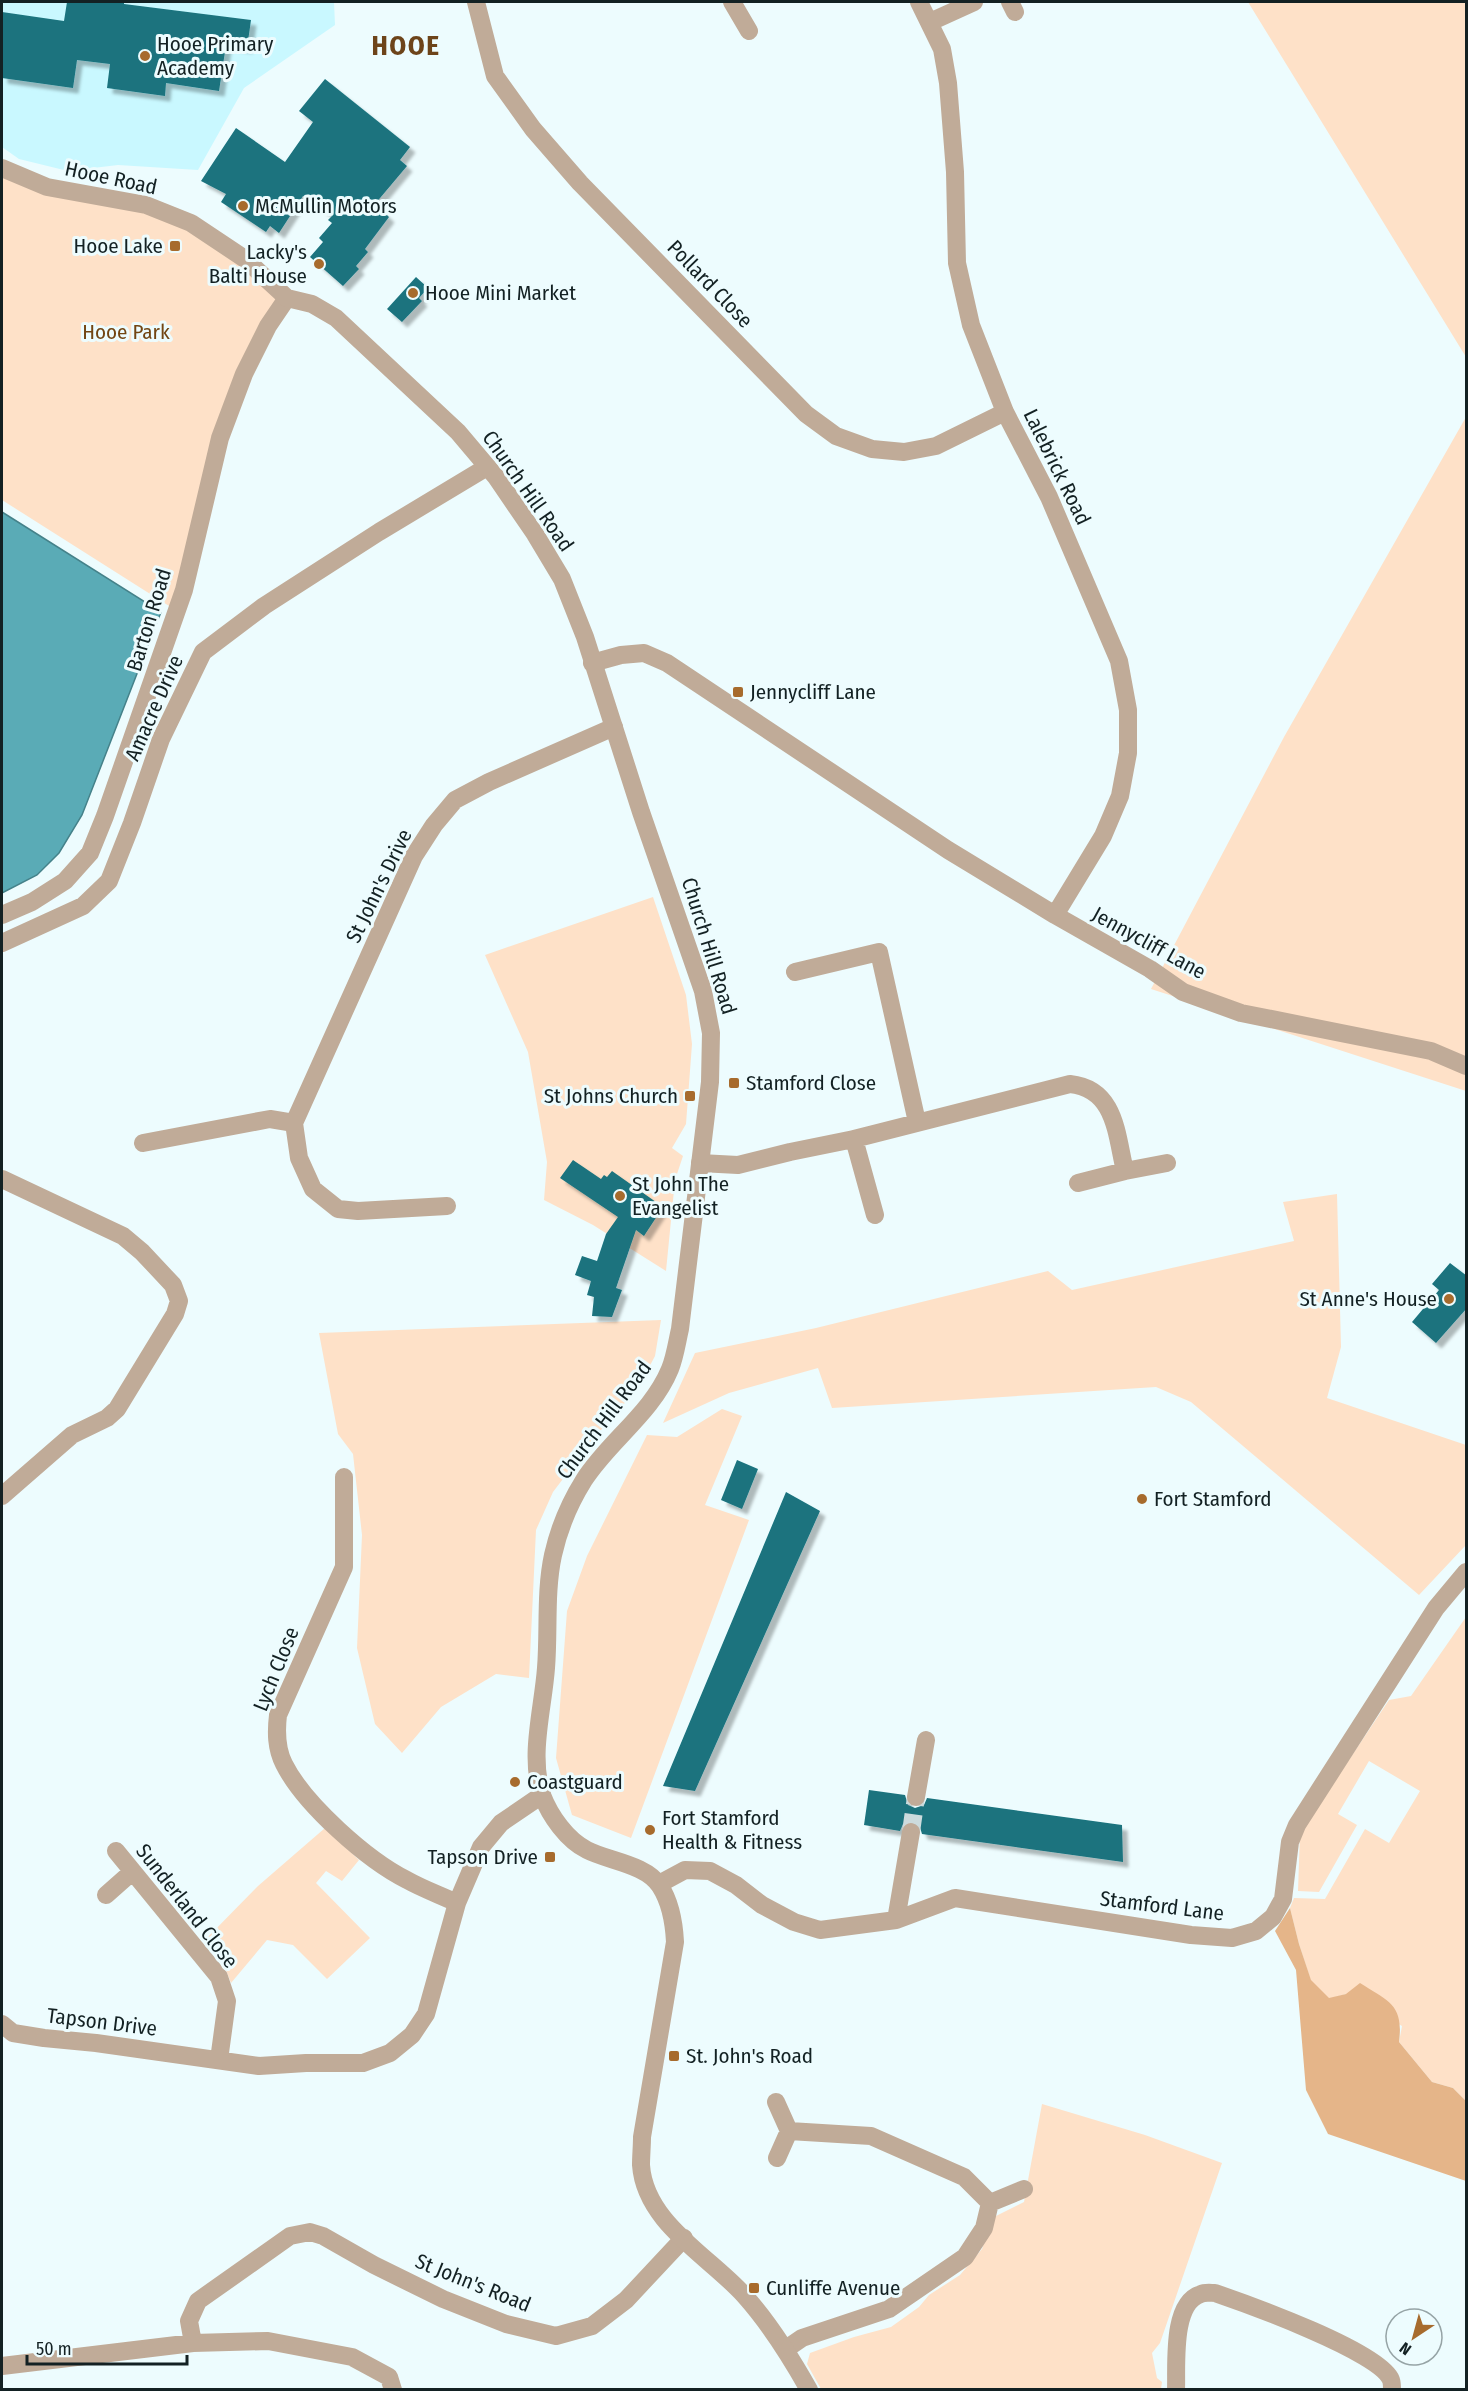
<svg xmlns="http://www.w3.org/2000/svg" width="1468" height="2391" viewBox="0 0 1468 2391" font-family="'Fira Sans Condensed',sans-serif">
<style>
.built{fill:#c9f8ff}
.green{fill:#fee1c8}
.forest{fill:#e5b589}
.water{fill:#5aabb6;stroke:#45828a;stroke-width:1.5}
.building{fill:#1a737e;filter:url(#shadow)}
.lines{fill:none;stroke-linecap:round;stroke-linejoin:round}
.minor-tunnel{stroke:#ccdbdd;stroke-width:18;stroke-dasharray:18 9;stroke-linecap:butt}
.minor{stroke:#c0ab98;stroke-width:18}
.tertiary{stroke:#c0ab98;stroke-width:18}
.poi-dot{fill:#a76b2d;stroke:#edfcfe;stroke-width:2}
.labels{text-anchor:middle;dominant-baseline:central;stroke-width:6;stroke-linejoin:round;paint-order:stroke}
.poi-label{font-size:21px;fill:#132123;stroke:#edfcfe;text-anchor:start}
.street-label{font-size:21px;fill:#132123;stroke:#edfcfe}
.park-label{font-size:21px;fill:#724512;stroke:#edfcfe}
.district-label{font-size:27px;font-weight:bold;letter-spacing:1.5px;fill:#6d441a;stroke:#edfcfe}
</style>
<defs>
<filter id="shadow"><feDropShadow dx="5.5" dy="5.5" stdDeviation="1.5" flood-color="#0004"/></filter>
</defs>
<rect width="100%" height="100%" fill="#edfcfe"/>
<!-- built -->
<path class="built" d="M2 2H334L335 25 244 88 198 170 118 165 68 171 19 159 2 147Z"/>
<!-- green -->
<path class="green" d="M1248 2H1466V357Z
M2 175 191 223 287 298 244 374 177 611 2 500Z
M1466 417V1091L1151 989 1284 737Z
M653 897 686 995 692 1044 686 1124 672 1148 683 1156 675 1180 666 1271 593 1225 544 1200 547 1162 528 1052 485 955Z
M1337 1194 1341 1347 1327 1398 1466 1445V1545L1419 1595 1191 1402 1156 1387 832 1408 818 1368 729 1393 663 1423 695 1353 816 1328 1048 1271 1072 1290 1294 1241 1283 1202Z
M661 1320 655 1356 638 1388 594 1438 553 1492 536 1530 529 1678 496 1674 441 1707 402 1753 375 1724 357 1648 362 1535 353 1454 338 1434 319 1333Z
M722 1409 742 1416 705 1505 749 1520 631 1838 572 1815 556 1758 567 1611 587 1556 647 1435 677 1437Z
M1466 1617V2101L1453 2088 1432 2082 1399 2042 1402 2026 1346 1994 1329 1999 1311 1981 1299 1944 1290 1908 1294 1898 1325 1899 1365 1829 1389 1843 1420 1791 1369 1761 1338 1814 1357 1825 1319 1892 1298 1891 1300 1833 1389 1700 1411 1696Z
M325 1828 359 1860 342 1881 326 1871 316 1883 370 1938 327 1979 293 1945 267 1940 231 1983 224 1965 205 1940 258 1886Z
M1042 2104 1145 2135 1222 2163 1160 2343 1152 2353 1157 2378 1162 2382 1161 2389H821L807 2364 810 2353 854 2337 891 2327 919 2307 929 2295 960 2275 982 2249 990 2224 996 2216 1024 2202Z"/>
<!-- forest -->
<path class="forest" d="M1290 1908 1299 1944 1311 1980 1329 1998 1346 1994 1360 1983C1388 2001 1404 2004 1399 2042L1432 2082 1453 2088 1466 2101V2181L1328 2134 1306 2090 1296 1970 1275 1931Z"/>
<!-- water -->
<path class="water" d="M2 512 161 612 82 815 59 853 37 875 2 893Z"/>
<!-- building -->
<path class="building" d="M67 2H124V4L251 20 247 48 226 45 219 91 166 83 165 96 107 88 110 64 77 60 73 88 2 78V12L64 21Z
M325 79 410 147 400 160 407 166 375 204 389 217 365 249 368 252 356 266 359 269 343 286 310 257 323 242 319 238 332 223 328 220 332 216 303 196 279 233 270 226 266 232 221 202 226 194 201 181 236 128 285 162 313 122 299 111Z
M416 277 428 288 419 298 422 301 402 322 387 309Z
M573 1160 601 1179 604 1175 607 1177 612 1171 663 1207 644 1236 636 1230 616 1288 622 1290 612 1317 592 1316 594 1297 587 1295 591 1281 575 1275 582 1256 597 1261 606 1234 618 1217 560 1178Z
M1450 1263 1467 1276V1308L1436 1343 1412 1322 1439 1290 1432 1284Z
M737 1460 758 1469 742 1509 721 1500Z
M786 1492 820 1511 695 1791 663 1786Z
M869 1790 905 1795 908 1805 915 1808 924 1805 927 1798 1122 1825 1123 1862 922 1834 919 1824 912 1821 903 1824 900 1831 864 1825Z"/>
<g class="lines">
<!-- minor-tunnel -->
<path class="minor-tunnel" d="M911 1832 916 1797"/>
<!-- minor -->
<path class="minor" d="M476 2 495 76 533 129 580 183 806 414 836 436 872 449 904 452 936 446 1005 412
M732 2 749 31
M919 2 942 49 948 83 955 172 957 263 971 325 1005 412 1049 497 1119 661 1128 710V753L1120 796 1103 836 1055 915
M1010 2 1015 12
M930 22 974 2
M592 663 621 655 644 653 667 663 948 850 1055 915 1150 969 1183 992 1241 1013 1431 1051 1466 1066
M2 915 32 902 65 881 90 853 105 816 184 590 220 438 244 374 268 326 287 298
M2 943 83 906 109 881 132 823 161 739 203 652 264 606 379 532 487 467
M795 972 879 952 917 1122
M854 1139 875 1215
M143 1143 270 1119 294 1123
M700 1163 738 1165 790 1152 854 1139 1070 1084C1116 1089 1116 1134 1125 1171
M2 1179 123 1236 142 1252 173 1285 179 1301 175 1314 117 1409 107 1418 72 1435 2 1496
M1078 1183 1125 1171 1167 1163
M447 1206 358 1211 338 1209 313 1189 299 1158 294 1123 414 856 434 825 455 800 489 782 614 727
M344 1477V1567L278 1715C276 1732 276 1748 284 1764 304 1804 367 1860 407 1880 423 1889 440 1895 457 1903
M916 1797 926 1740
M116 1851 219 1977 227 2001 219 2060
M659 1884 685 1870 710 1871 736 1885 762 1905 794 1922 820 1930 896 1920 955 1898 1191 1935 1232 1938 1256 1931 1273 1917 1283 1899 1290 1842 1297 1825 1436 1608 1466 1572
M106 1895 132 1872
M896 1920 911 1832
M2 2024 13 2033 44 2038 96 2043 259 2066 306 2063H363L390 2053 412 2035 426 2014 457 1903 481 1847 501 1823 542 1795
M776 2102 789 2131
M777 2158 789 2131 871 2136 964 2177 990 2203 984 2228 965 2257 889 2309 802 2338 786 2349
M990 2203 1024 2189
M193 2343 189 2321 198 2301 290 2236 310 2232 323 2236 374 2265 443 2299 506 2324 556 2336 592 2326 626 2300 684 2238
M2 2366 193 2343 268 2341 352 2357 389 2377 393 2390
M1176 2390C1177 2366 1171 2303 1201 2294 1205 2292 1211 2293 1215 2293 1247 2304 1381 2352 1391 2380 1392 2383 1392 2386 1392 2390"/>
<!-- tertiary -->
<path class="tertiary" d="M2 168 47 187 146 205 191 223 245 259 287 298 312 304 336 318 458 432 496 477 535 534 562 579 585 637 641 812 703 991 711 1033 710 1082 680 1329C677 1342 675 1357 670 1369 652 1413 609 1441 584 1480 569 1504 559 1528 553 1555 545 1592 549 1631 546 1668 543 1709 529 1755 542 1795 550 1816 567 1840 587 1850 608 1861 646 1864 660 1886 671 1903 674 1922 675 1942L642 2137C642 2146 641 2156 641 2165 645 2223 709 2256 744 2295 770 2324 790 2356 809 2390"/>
</g>
<!-- markers -->
<g class="poi-dot">
<circle cx="145" cy="56" r="6"/>
<circle cx="243" cy="206" r="6"/>
<rect x="169" y="240" width="12" height="12" rx="3"/>
<circle cx="319" cy="264" r="6"/>
<circle cx="413" cy="293" r="6"/>
<rect x="732" y="686" width="12" height="12" rx="3"/>
<rect x="728" y="1077" width="12" height="12" rx="3"/>
<rect x="684" y="1090" width="12" height="12" rx="3"/>
<circle cx="620" cy="1196" r="6"/>
<circle cx="1449" cy="1299" r="6"/>
<circle cx="1142" cy="1499" r="6"/>
<circle cx="515" cy="1782" r="6"/>
<circle cx="650" cy="1830" r="6"/>
<rect x="544" y="1851" width="12" height="12" rx="3"/>
<rect x="668" y="2050" width="12" height="12" rx="3"/>
<rect x="748" y="2282" width="12" height="12" rx="3"/>
</g>
<g class="labels">
<!-- poi labels -->
<g class="poi-label">
<text x="157" y="44">Hooe Primary<tspan x="157" dy="24">Academy</tspan></text>
<text x="255" y="206">McMullin Motors</text>
<text x="163" y="246" text-anchor="end">Hooe Lake</text>
<text x="307" y="252" text-anchor="end">Lacky's<tspan x="307" dy="24">Balti House</tspan></text>
<text x="425" y="293">Hooe Mini Market</text>
<text x="750" y="692">Jennycliff Lane</text>
<text x="746" y="1083">Stamford Close</text>
<text x="678" y="1096" text-anchor="end">St Johns Church</text>
<text x="632" y="1184">St John The<tspan x="632" dy="24">Evangelist</tspan></text>
<text x="1437" y="1299" text-anchor="end">St Anne's House</text>
<text x="1154" y="1499">Fort Stamford</text>
<text x="527" y="1782">Coastguard</text>
<text x="662" y="1818">Fort Stamford<tspan x="662" dy="24">Health &amp; Fitness</tspan></text>
<text x="538" y="1857" text-anchor="end">Tapson Drive</text>
<text x="686" y="2056">St. John's Road</text>
<text x="766" y="2288">Cunliffe Avenue</text>
</g>
<!-- street labels -->
<g class="street-label">
<text transform="translate(111 178) rotate(12)">Hooe Road</text>
<text transform="translate(710 284) rotate(46)">Pollard Close</text>
<text transform="translate(1057 467) rotate(64)">Lalebrick Road</text>
<text transform="translate(528 491) rotate(55)">Church Hill Road</text>
<text transform="translate(149 620) rotate(-73)">Barton Road</text>
<text transform="translate(154 708) rotate(-66)">Amacre Drive</text>
<text transform="translate(379 886) rotate(-64)">St John's Drive</text>
<text transform="translate(1149 943) rotate(29)">Jennycliff Lane</text>
<text transform="translate(709 946) rotate(73)">Church Hill Road</text>
<text transform="translate(604 1420) rotate(-53)">Church Hill Road</text>
<text transform="translate(276 1669) rotate(-68)">Lych Close</text>
<text transform="translate(187 1906) rotate(52)">Sunderland Close</text>
<text transform="translate(1162 1906) rotate(7)">Stamford Lane</text>
<text transform="translate(102 2022) rotate(7)">Tapson Drive</text>
<text transform="translate(473 2283) rotate(22)">St John's Road</text>
</g>
<!-- park labels -->
<g class="park-label">
<text x="126" y="332">Hooe Park</text>
</g>
<!-- district labels -->
<g class="district-label">
<text x="406" y="46">HOOE</text>
</g>
</g>
<!-- border -->
<rect width="1468" height="2391" fill="none" stroke="#132123" stroke-width="6"/>
<!-- north arrow -->
<g transform="translate(1414 2337) rotate(216)"><circle r="28" fill="#edfcfe" stroke="#96a4a6" stroke-width="1.5"/>
<path d="M0-4.5L10 22L0 15L-10 22Z" fill="#a76b2d"/>
<text y="-9" font-size="16" font-weight="bold" text-anchor="middle" fill="#132123">N</text>
</g>
<!-- scale -->
<path d="M27 2355v9h160v-9" fill="none" stroke="#132123" stroke-width="3"/>
<text x="36" y="2355" font-size="18" fill="#132123" stroke="#edfcfe" stroke-width="4.5" paint-order="stroke">50 m</text>
</svg>
